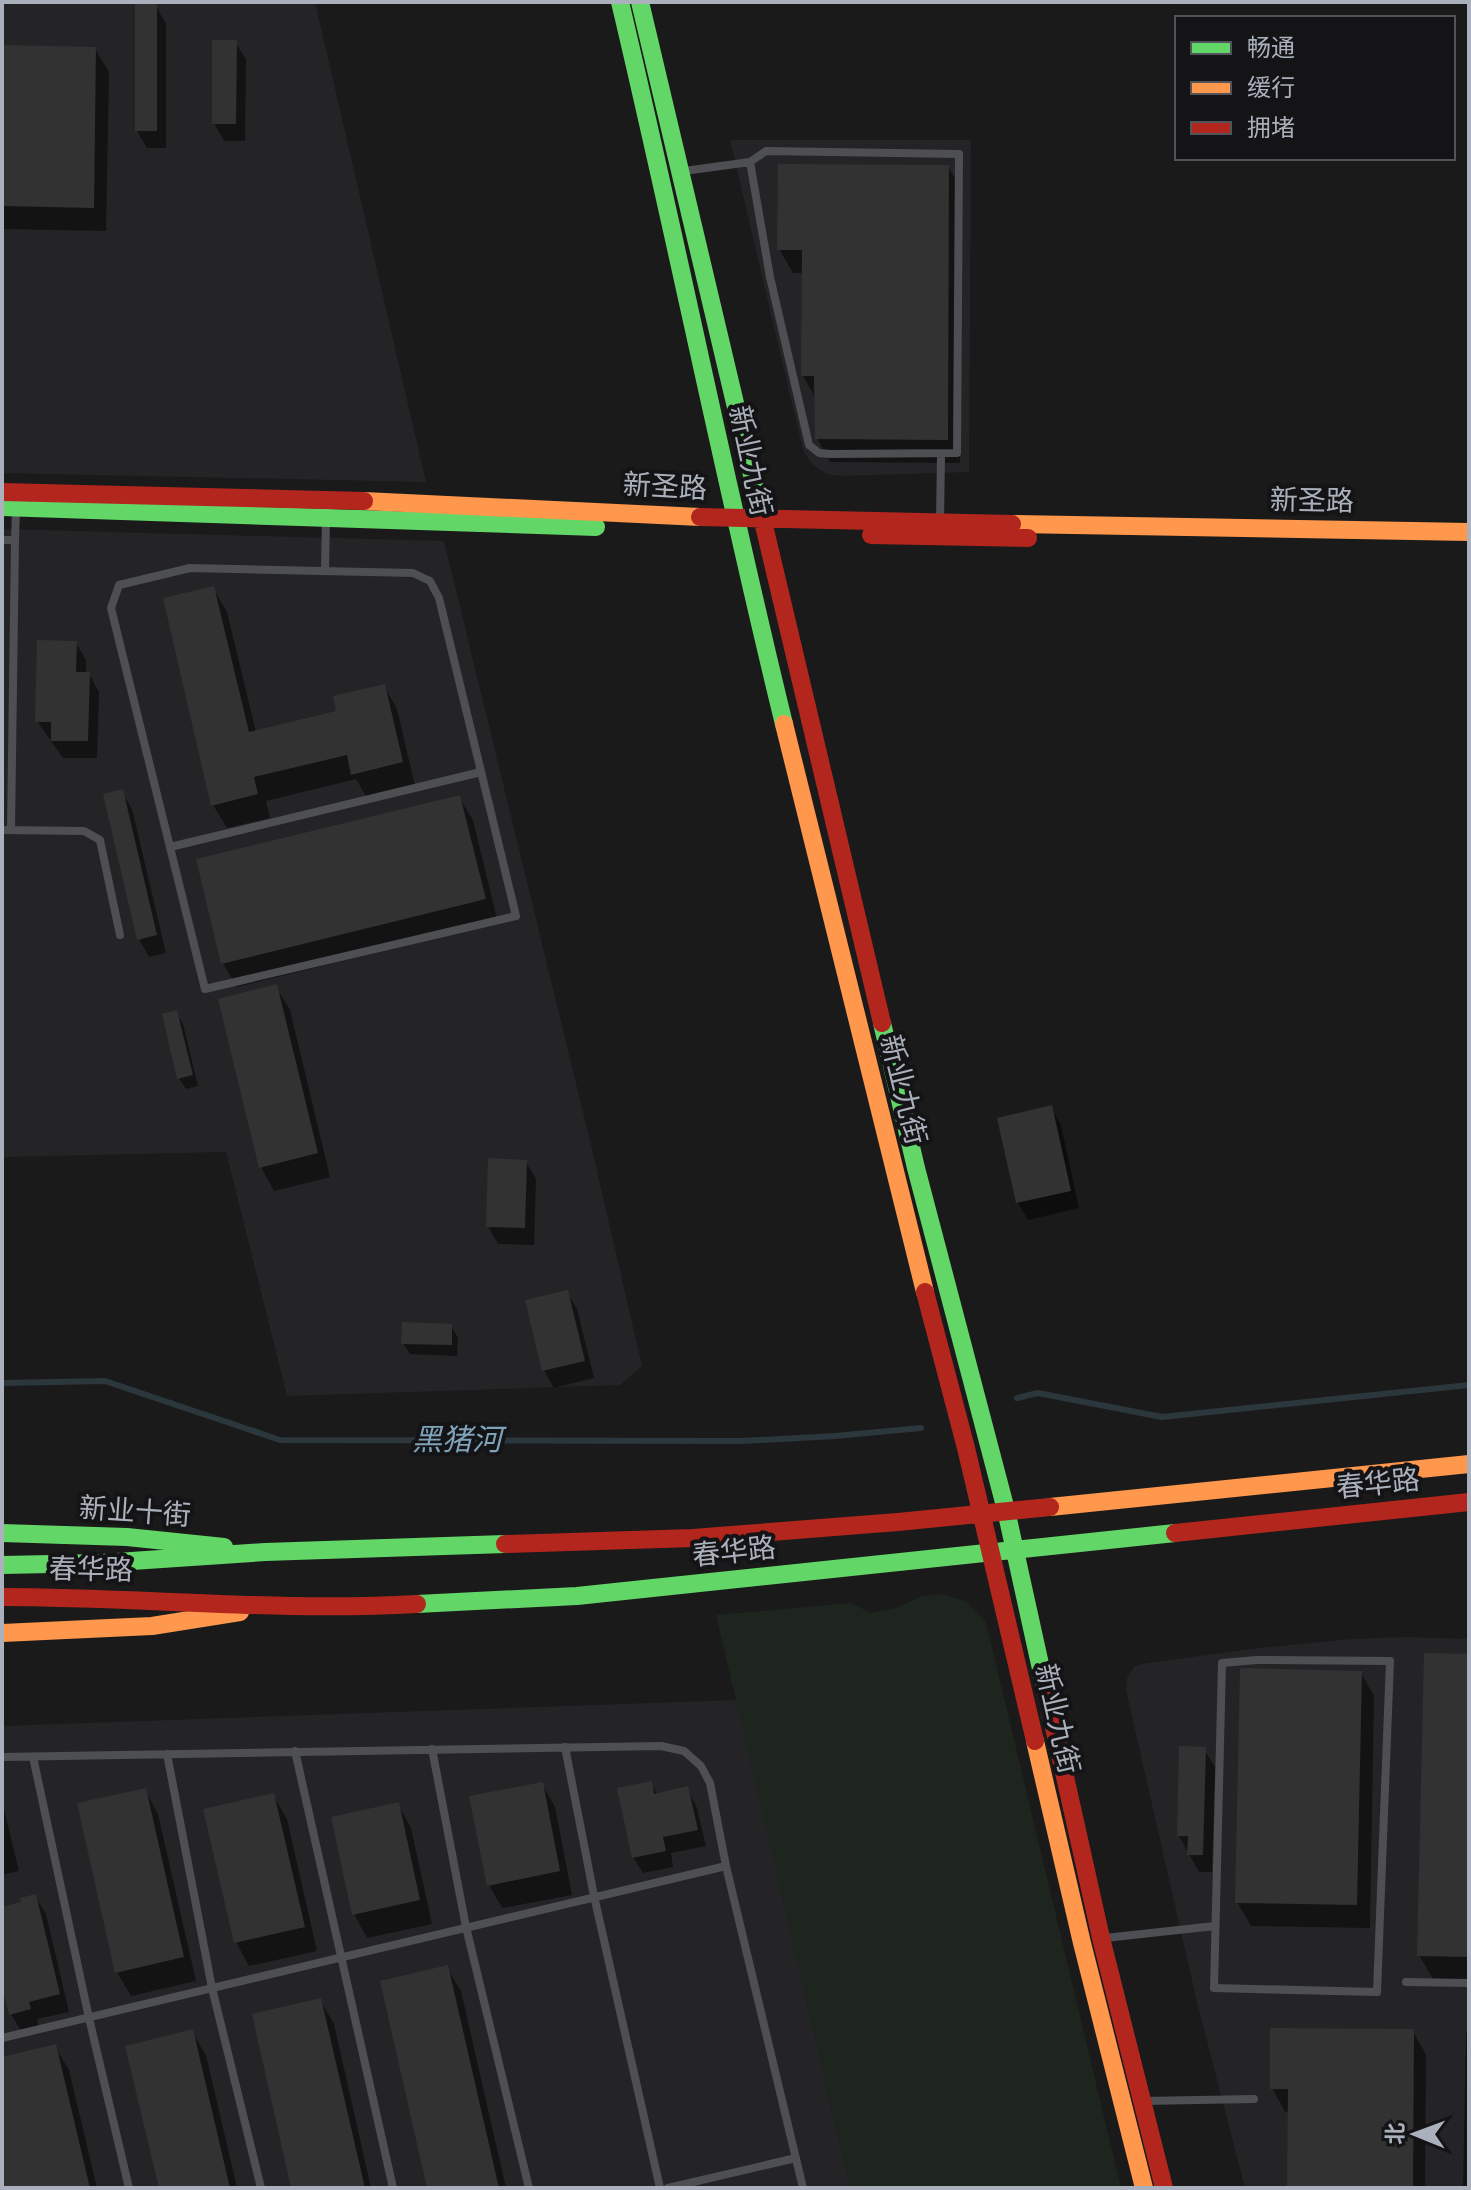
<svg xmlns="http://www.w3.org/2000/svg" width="1471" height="2190" viewBox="0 0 1471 2190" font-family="'Varela Round','Noto Sans SC',sans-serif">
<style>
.built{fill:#242427}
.green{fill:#1d251e}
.shadow{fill:#0007}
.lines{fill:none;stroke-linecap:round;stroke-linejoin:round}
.stream{stroke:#2b373d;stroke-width:6}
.building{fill:#323232}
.lane{stroke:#4e4f53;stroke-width:8}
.fast{stroke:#63d668;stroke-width:18}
.slow{stroke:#ff974d;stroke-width:18}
.jam{stroke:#b3261e;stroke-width:18}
.labels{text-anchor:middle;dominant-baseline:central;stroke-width:8;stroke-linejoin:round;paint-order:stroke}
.street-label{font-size:28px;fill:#aab1bc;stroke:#141416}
.water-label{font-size:30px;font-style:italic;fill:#7fa2b9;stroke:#141416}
</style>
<rect width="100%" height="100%" fill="#1a1a1a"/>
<!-- built -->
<path class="built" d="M2 2H315L426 482 2 473Z
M730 140H971L969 472 841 476 827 474 812 464 803 450Z
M2 529 444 541 591 1145 642 1366 620 1385 287 1396 226 1152 2 1157Z
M1405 1637 1469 1639V2188H1245L1197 2002 1126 1690 1127 1678 1134 1667 1141 1664 1259 1648 1352 1639Z
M737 1700 850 2188H2V1726Z"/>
<!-- green -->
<path class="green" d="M941 1594 965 1601 986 1622 1121 2188H850L716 1615 850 1603 872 1613 897 1608 922 1596Z"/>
<!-- shadow -->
<path class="shadow" d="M156 6 166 24V148H147L137 131Z
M235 42 246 59 245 141H224L214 123Z
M2 47 95 49 109 72 106 231 2 229Z
M948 167 962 190 960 463 830 462 817 438 816 399 803 376 804 273H793L779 249Z
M213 588 227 612 256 732 339 712 384 686 397 709 415 786 367 798 356 779 266 801 270 818 227 828 213 805Z
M76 643 86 660V674H89L99 692 97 758H63L37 721Z
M122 792 132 809 166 953 149 957 139 939Z
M459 797 473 820 498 923 237 987 223 963Z
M276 987 290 1010 330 1177 274 1191 261 1167Z
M176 1012 183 1024 198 1086 186 1089 179 1078Z
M1051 1108 1061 1125 1079 1208 1028 1220 1018 1203 999 1120Z
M526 1162 536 1179 534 1245 498 1244 488 1226Z
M567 1292 577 1309 594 1378 554 1388 544 1370Z
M451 1326 458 1338 457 1356 410 1354 403 1343Z
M1469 1656V1980L1433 1979 1419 1955Z
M1361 1673 1374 1696 1370 1928 1251 1926 1237 1902Z
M1204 1749 1215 1767 1212 1872H1199L1179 1836Z
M651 1783 658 1796 687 1789 696 1805 706 1846 671 1853 673 1867 643 1873 633 1857Z
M542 1784 555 1807 572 1895 502 1908 489 1885Z
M145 1790 158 1814 196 1981 131 1996 117 1972Z
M273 1795 287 1819 317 1951 249 1966 236 1942Z
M2 1801 19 1871 2 1875Z
M398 1804 411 1828 432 1924 367 1938 354 1914Z
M35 1896 46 1914 69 2012 37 2019 39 2027 21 2031 11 2014 2 1977V1909L23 1904Z
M447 1968 461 1991 506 2188H429Z
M320 2000 334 2024 371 2188H294Z
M1413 2031 1426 2055 1425 2188H1289L1290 2112H1285L1272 2088Z
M192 2032 206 2055 237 2188H161Z
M1466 2033H1469V2188H1463Z
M55 2047 69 2070 97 2188H2V2059Z"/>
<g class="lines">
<!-- stream -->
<path class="stream" d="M2 1383 105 1381 280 1440 741 1441 835 1436 921 1428
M1017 1398 1038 1393 1162 1417 1469 1385"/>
</g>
<!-- building -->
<path class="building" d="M135 4H157V131H135Z
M212 40H237L236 124H212Z
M2 45 96 47 94 208 2 206Z
M778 164 949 165 948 440 815 439 814 376H801L802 250H777Z
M214 586 249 732 336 711 333 696 385 684 403 762 351 775 347 755 254 777 258 794 211 806 163 598Z
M37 640 77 641 76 672H90L88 741H51V722H35Z
M123 789 157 935 137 940 103 794Z
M460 795 486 899 221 964 196 859Z
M277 984 318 1153 259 1168 218 999Z
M177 1010 193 1075 177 1079 162 1014Z
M1052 1105 1071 1191 1016 1203 997 1118Z
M488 1158 527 1160 525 1228 486 1227Z
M568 1290 585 1361 542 1371 525 1300Z
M402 1322 452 1324V1345L401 1344Z
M1424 1653 1469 1654V1957L1417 1956Z
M1240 1668 1362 1671 1357 1905 1235 1903Z
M1179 1746 1206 1747 1203 1855H1187L1188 1836H1177Z
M652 1781 654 1794 688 1786 698 1830 663 1837 666 1851 632 1858 617 1788Z
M543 1782 560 1871 487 1886 469 1796Z
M146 1788 184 1957 115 1973 77 1803Z
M274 1793 305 1927 234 1943 203 1809Z
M399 1802 420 1900 352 1915 331 1817Z
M36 1894 60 1994 29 2002 31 2009 9 2015 2 1986V1907L21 1902 20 1898Z
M448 1965 499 2188H427L380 1981Z
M321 1998 365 2188H291L252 2014Z
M1270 2028 1414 2029 1413 2188H1287L1288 2089H1270Z
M193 2029 230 2188H159L125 2046Z
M56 2044 90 2188H2V2057Z"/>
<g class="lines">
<!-- lane -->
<path class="lane" d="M766 151 959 154 957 453 831 454 819 453 809 445 770 277 750 162Z
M684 171 750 162
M940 521 941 454
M2 540H15L11 830
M15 540 16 509
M190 568 413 573 430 581 439 598 516 916 205 989 111 608 119 585Z
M325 571 326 516
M2 830 84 831 100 840 120 935
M170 847 481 772
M1257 1660 1390 1661 1377 1992 1214 1988 1222 1663Z
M565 1747 594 1896 660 2188
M432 1749 466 1927 529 2188
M295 1751 393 2188
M167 1754 212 1988 261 2188
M2 1757 661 1746 684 1751 701 1766 710 1783 726 1866 803 2188
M33 1757 89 2018 129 2188
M1105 1938 1215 1926
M1406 1982 1469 1983
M2 2038 726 1866
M1143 2101 1254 2099
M668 2188 796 2158"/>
<!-- fast -->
<path class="fast" d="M620 2C677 242 725 484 784 724
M640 2 762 517
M2 507 596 527
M882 1023 916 1168 1006 1510 1045 1687
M2 1533 127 1537 224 1547
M2 1565 102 1563 265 1552 505 1544
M417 1604 577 1596 1175 1533"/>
<!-- slow -->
<path class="slow" d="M364 501 700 517
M1012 524 1469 532
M784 724 925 1292
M1050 1507 1469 1464
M2 1633 152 1626 240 1612
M1035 1741 1082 1943 1144 2188"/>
<!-- jam -->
<path class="jam" d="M2 492 364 501
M700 517 1012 524
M762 517 882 1023
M871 535 1028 538
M925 1292 966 1448 1035 1741
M1175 1533 1469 1502
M505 1544 693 1538 898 1522 1050 1507
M2 1597C140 1597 278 1612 417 1604
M1045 1687 1101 1938 1164 2188"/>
</g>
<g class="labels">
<!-- street labels -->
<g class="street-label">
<text transform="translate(750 461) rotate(78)">新业九街</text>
<text transform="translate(665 487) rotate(3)">新圣路</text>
<text transform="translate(1312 501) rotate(1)">新圣路</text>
<text transform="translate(903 1090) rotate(76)">新业九街</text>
<text transform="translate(1378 1484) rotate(-6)">春华路</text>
<text transform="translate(135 1512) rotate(4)">新业十街</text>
<text transform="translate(734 1552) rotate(-6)">春华路</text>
<text transform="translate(91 1570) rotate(1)">春华路</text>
<text transform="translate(1057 1719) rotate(77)">新业九街</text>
</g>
<!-- water labels -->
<g class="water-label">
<text x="457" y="1440">黑猪河</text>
</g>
</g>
<!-- border -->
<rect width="1471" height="2190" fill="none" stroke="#aab1bc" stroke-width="8"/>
<!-- legend -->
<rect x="1175" y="16" width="280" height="144" fill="#141416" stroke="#505358" stroke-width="2"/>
<rect x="1191" y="42" width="40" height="12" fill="#63d668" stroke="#505358" stroke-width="2"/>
<text x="1247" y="56" font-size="24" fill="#aab1bc">畅通</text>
<rect x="1191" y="82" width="40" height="12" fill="#ff974d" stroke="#505358" stroke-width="2"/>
<text x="1247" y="96" font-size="24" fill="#aab1bc">缓行</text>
<rect x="1191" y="122" width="40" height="12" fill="#b3261e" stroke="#505358" stroke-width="2"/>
<text x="1247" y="136" font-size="24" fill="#aab1bc">拥堵</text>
<!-- north arrow -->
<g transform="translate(1415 2134) rotate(271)" stroke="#141416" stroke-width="6" paint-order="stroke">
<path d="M0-6L14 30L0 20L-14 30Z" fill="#aab1bc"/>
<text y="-12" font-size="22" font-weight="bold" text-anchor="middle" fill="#aab1bc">北</text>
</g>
</svg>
